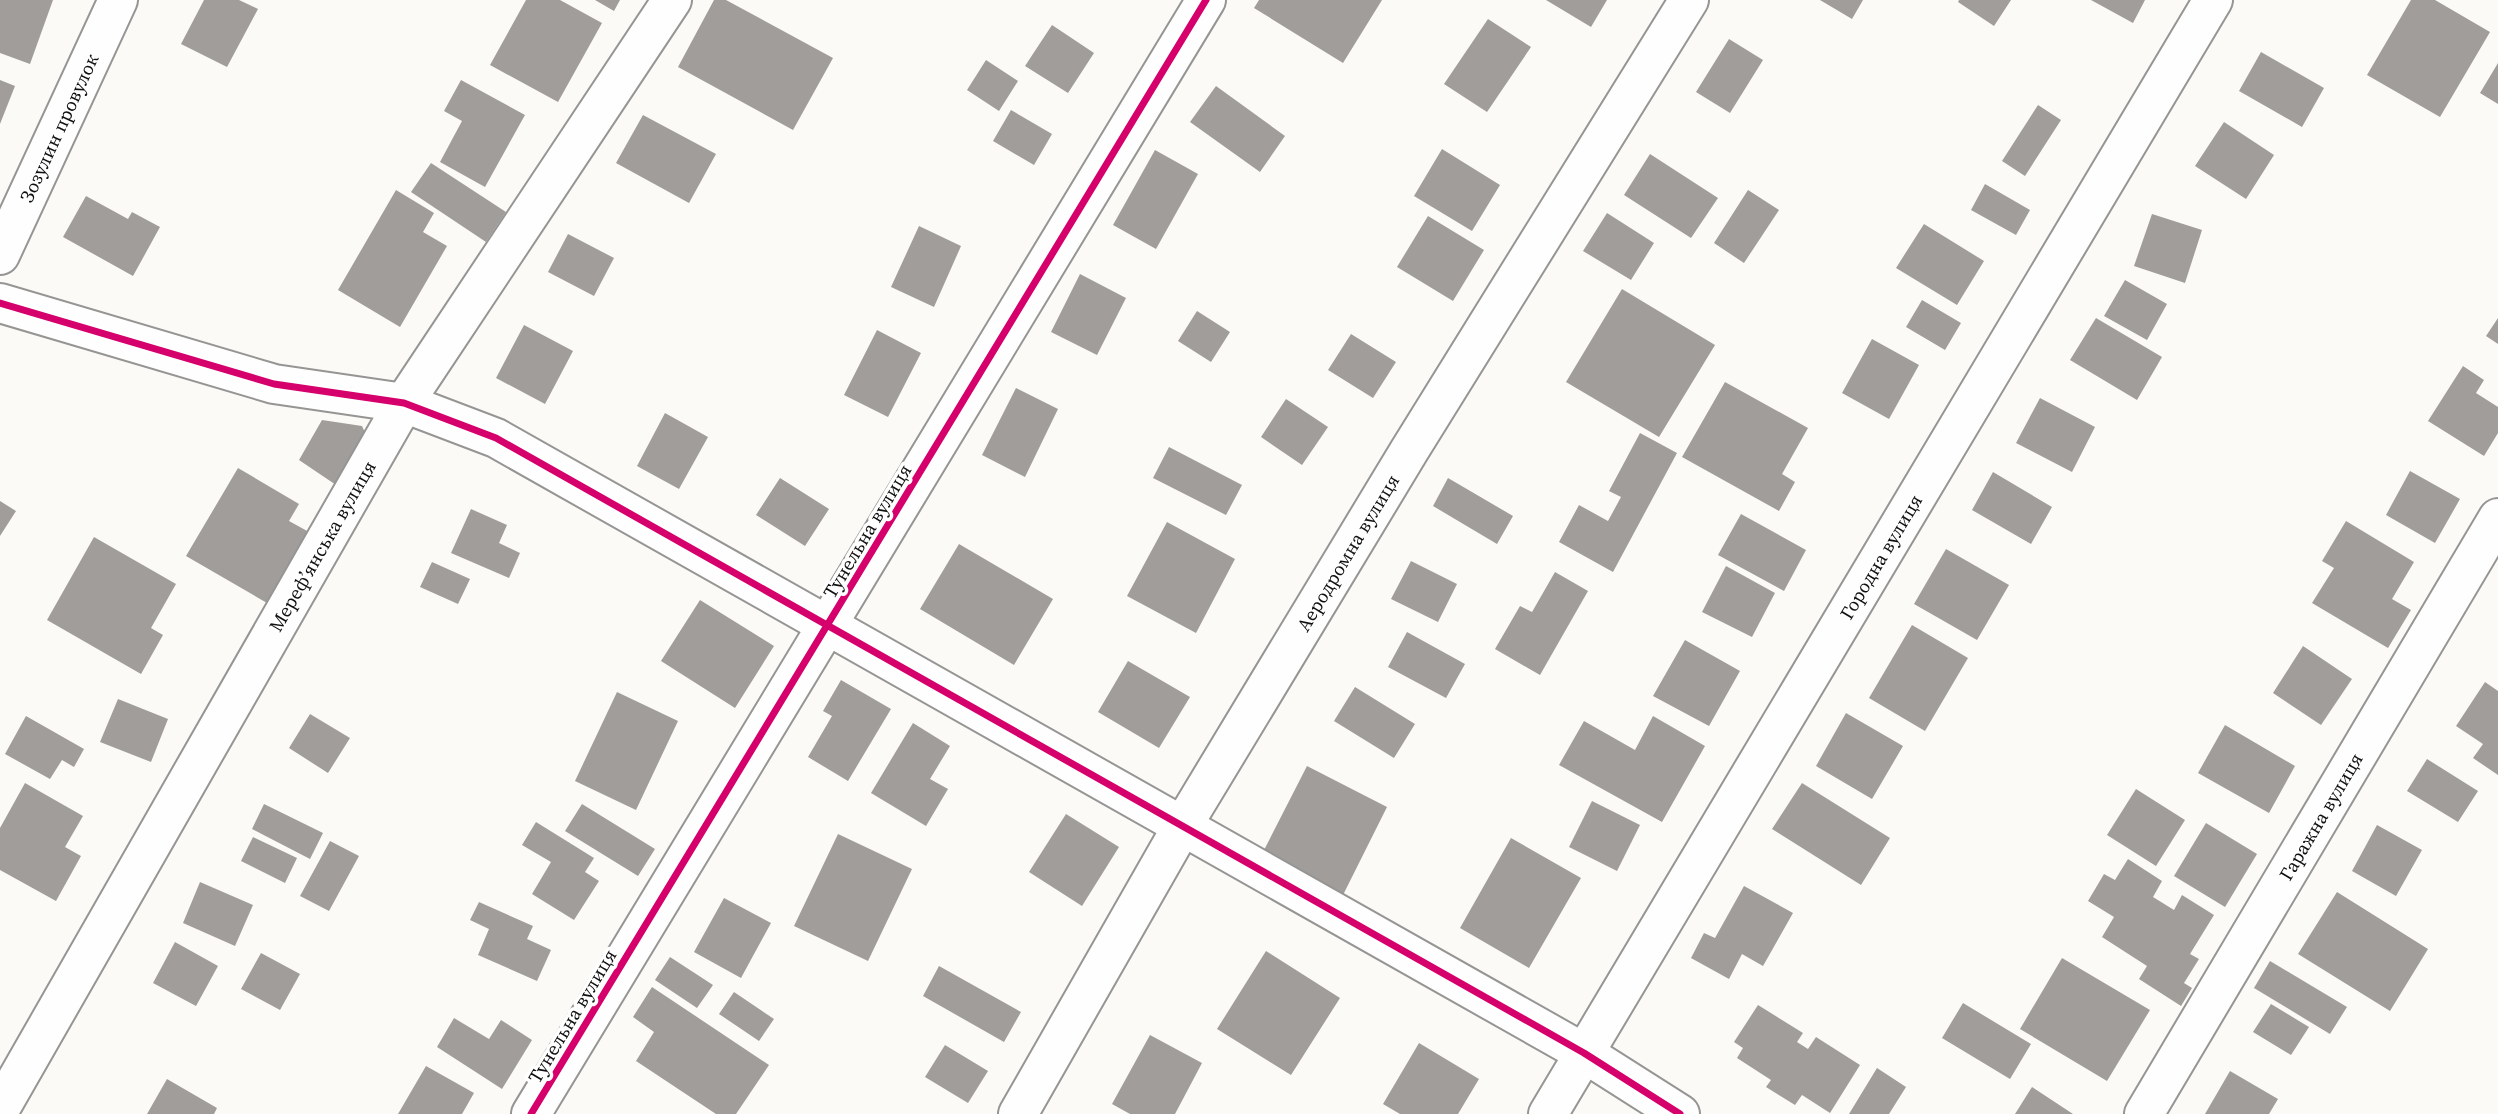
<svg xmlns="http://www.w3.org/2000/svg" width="2498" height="1114" viewBox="0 0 2498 1114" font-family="'Source Serif 4',serif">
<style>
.building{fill:#a09d9b}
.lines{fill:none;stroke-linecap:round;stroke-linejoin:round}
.minor-casing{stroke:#969594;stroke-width:42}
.minor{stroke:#fffefe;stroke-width:38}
.cycleway-casing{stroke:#fff;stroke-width:11}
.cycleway{stroke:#d6006c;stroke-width:7}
.labels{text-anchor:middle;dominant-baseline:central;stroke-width:7;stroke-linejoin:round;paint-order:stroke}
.street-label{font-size:19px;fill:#101010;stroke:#fff}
</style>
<rect width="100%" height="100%" fill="#fcfaf6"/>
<!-- building -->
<path class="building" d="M0 0H53L30 64 0 53Z
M204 0H239L258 9 227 67 181 44Z
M526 0H560L602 23 558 102 490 65Z
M595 0H620L614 11Z
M714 0H726L833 58 793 130 678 67Z
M1259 0H1382L1343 63 1254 8Z
M1546 0H1607L1591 27Z
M1820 0H1863L1852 19Z
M1959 0H2011L1994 26 1958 2Z
M2091 0H2145L2133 23Z
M2411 0H2435L2490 32 2440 117 2367 75Z
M1488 19 1531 47 1487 112 1444 84Z
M1052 25 1094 53 1068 93 1025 66Z
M1729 39 1763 60 1730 113 1696 92Z
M2261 52 2324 88 2302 127 2239 91Z
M986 60 1018 81 999 111 967 90Z
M2498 63V104L2480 93Z
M0 80 15 86 0 124Z
M461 80 525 115 485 187 440 162 462 121 444 111Z
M1216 86 1285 136 1260 172 1190 122Z
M2038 105 2061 120 2025 176 2002 161Z
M1011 110 1052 134 1034 165 993 141Z
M643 115 716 154 689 203 616 163Z
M2224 122 2274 155 2246 199 2195 166Z
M1442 149 1500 185 1472 231 1414 196Z
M1155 150 1198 174 1156 249 1113 225Z
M1650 154 1718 198 1691 238 1624 195Z
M431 163 506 212 486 242 411 192Z
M1985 184 2030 210 2016 235 1971 210Z
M396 190 434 213 423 232 447 246 400 327 338 290Z
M1748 190 1779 210 1744 263 1714 243Z
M86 196 128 219 132 212 160 227 133 276 63 237Z
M1607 213 1654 243 1631 280 1583 251Z
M2152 214 2202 230 2185 283 2134 266Z
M1428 216 1484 250 1453 301 1397 267Z
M1924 224 1984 261 1957 305 1896 268Z
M919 226 961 246 934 307 891 287Z
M568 234 614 258 594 296 548 272Z
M1080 274 1126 298 1097 355 1051 332Z
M2125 280 2167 304 2147 340 2104 316Z
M1622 289 1715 345 1659 437 1566 382Z
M1922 300 1961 323 1945 350 1906 327Z
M1197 311 1230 332 1211 362 1178 341Z
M2096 318 2162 357 2137 400 2070 360Z
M2498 318V344L2486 336Z
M524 325 573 351 545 404 496 378Z
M877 330 921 353 888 417 844 395Z
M1351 334 1396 362 1373 398 1328 370Z
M1872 339 1919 365 1889 419 1842 393Z
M2463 366 2484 380 2476 393 2498 407V433L2484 456 2428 421Z
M1725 382 1808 428 1782 474 1795 482 1779 511 1682 457Z
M1016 388 1058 409 1025 477 982 455Z
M2040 398 2095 427 2072 472 2016 443Z
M1286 399 1328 427 1302 465 1261 437Z
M665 413 708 437 679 489 637 466Z
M322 420 362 426 369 441 342 489 299 460Z
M1640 433 1677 453 1613 572 1559 542 1579 505 1608 521 1621 497 1609 491Z
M1169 447 1242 485 1226 515 1153 478Z
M238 468 299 504 289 521 309 532 267 603 186 556Z
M2410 471 2460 499 2435 543 2386 515Z
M1993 472 2052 507 2031 544 1972 510Z
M780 478 829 509 805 546 756 515Z
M1448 478 1513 516 1497 544 1433 506Z
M0 501 16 511 0 536Z
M471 509 507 525 499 543 520 553 509 578 451 553Z
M1741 514 1806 550 1784 591 1718 555Z
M2346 521 2414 562 2392 599 2411 610 2388 648 2312 603 2334 568 2322 561Z
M1167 522 1235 559 1196 633 1127 596Z
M94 537 176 584 151 628 163 635 141 674 47 620Z
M959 544 1053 599 1014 665 920 609Z
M1946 549 2009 585 1977 640 1914 604Z
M1411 561 1457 584 1438 622 1391 599Z
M432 562 470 579 458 604 420 587Z
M1726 566 1775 593 1752 637 1702 612Z
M1555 572 1588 591 1540 675 1495 649 1520 606 1532 612Z
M700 600 774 646 735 708 661 661Z
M1912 625 1968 658 1925 731 1869 698Z
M1407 632 1465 664 1446 698 1388 667Z
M1685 640 1740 671 1709 726 1653 696Z
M2303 646 2352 679 2321 725 2273 693Z
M1128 661 1190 697 1159 748 1098 712Z
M841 680 891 709 848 781 808 757 832 716 823 711Z
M2485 682 2498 691V775L2473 758 2483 744 2456 726Z
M1355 687 1415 724 1394 758 1334 721Z
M617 692 678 721 636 810 575 781Z
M118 699 168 719 151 762 100 742Z
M1846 713 1903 746 1872 799 1816 766Z
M310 714 350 738 328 773 289 748Z
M26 716 84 749 74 767 62 760 50 779 5 754Z
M1653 716 1705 746 1662 822 1559 765 1584 721 1635 750Z
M913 723 950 746 930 779 948 789 926 826 871 793Z
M2225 725 2295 766 2269 813 2198 773Z
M2427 759 2478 791 2458 822 2407 791Z
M1307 766 1387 807 1343 895 1262 854Z
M25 783 83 816 65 847 81 856 56 901 0 870V828Z
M1802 783 1890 838 1861 885 1772 829Z
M2136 789 2185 820 2156 866 2107 835Z
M1592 801 1640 825 1617 871 1569 847Z
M264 804 323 833 310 859 252 829Z
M582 804 655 849 638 876 565 831Z
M1066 814 1119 847 1082 906 1029 872Z
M536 822 594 858 585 872 599 881 574 920 532 894 551 862 522 845Z
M2206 823 2257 854 2225 907 2174 876Z
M2377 825 2422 850 2396 896 2352 871Z
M838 834 912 869 868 961 794 926Z
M253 837 297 858 285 883 241 861Z
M1511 838 1581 878 1529 968 1460 928Z
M330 841 359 856 329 911 300 896Z
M2128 859 2162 881 2153 897 2174 910 2182 895 2214 915 2190 954 2199 959 2184 983 2192 988 2181 1006 2139 979 2147 966 2102 937 2114 917 2088 901 2104 874 2115 880Z
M200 882 253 905 235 946 183 923Z
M1744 886 1793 913 1763 966 1742 954 1729 979 1691 958 1704 933 1715 938Z
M2337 892 2428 949 2390 1011 2298 954Z
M724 898 771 923 741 978 694 952Z
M479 902 533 926 527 939 551 950 537 981 478 955 489 929 470 920Z
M175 942 218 966 196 1006 153 983Z
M1266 951 1340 998 1291 1075 1217 1029Z
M261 953 300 974 280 1010 241 989Z
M670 957 713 985 697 1008 655 980Z
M2062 958 2150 1010 2107 1081 2020 1029Z
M2270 961 2347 1007 2330 1034 2254 988Z
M939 966 1021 1012 1004 1042 923 996Z
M652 987 769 1065 736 1114H716L636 1061 654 1032 633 1017Z
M734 992 774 1019 759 1041 719 1014Z
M1963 1003 2031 1044 2010 1079 1942 1038Z
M2271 1004 2309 1027 2291 1055 2253 1032Z
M1758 1005 1803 1033 1797 1042 1808 1049 1816 1037 1860 1065 1830 1113 1802 1095 1795 1105 1766 1087 1771 1080 1737 1058 1743 1048 1734 1042Z
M454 1018 489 1039 501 1020 532 1040 502 1089 437 1047Z
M1150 1035 1202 1063 1175 1114H1130L1112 1104Z
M1419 1043 1479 1079 1458 1114H1400L1383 1104Z
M945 1045 988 1071 968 1103 925 1077Z
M426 1066 474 1093 462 1114H398Z
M1877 1068 1906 1087 1889 1114H1849Z
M2230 1071 2278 1099 2269 1114H2205Z
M167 1079 217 1108 214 1114H147Z
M2032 1087 2073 1114H2015Z"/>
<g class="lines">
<defs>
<g id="minor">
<path id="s1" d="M0 255 118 0"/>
<path d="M0 303 274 384 404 403 496 438 1584 1053 1680 1114"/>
<path d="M0 1109 404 403 672 0"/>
<path d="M531 1114 1206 0"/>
<path id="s2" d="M1018 1114 1183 825 1409 451 1689 0"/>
<path id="s3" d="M1548 1114 2213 0"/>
<path id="s4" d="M2144 1114 2498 518"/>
</g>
</defs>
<!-- minor casing -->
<use href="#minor" class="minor-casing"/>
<!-- minor -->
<use href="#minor" class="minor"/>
<defs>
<path id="cycleway" d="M0 303 274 384 404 403 496 438 1584 1053 1680 1114
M531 1114 1206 0"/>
</defs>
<!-- cycleway casing -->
<use href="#cycleway" class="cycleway-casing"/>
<!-- cycleway -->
<use href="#cycleway" class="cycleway"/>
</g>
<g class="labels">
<!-- street labels -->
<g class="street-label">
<text stroke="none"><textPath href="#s1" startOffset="140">Зозулин провулок</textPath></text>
<text transform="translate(867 531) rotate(-59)">Тунельна вулиця</text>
<text transform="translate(322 546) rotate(-60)">Мерефʼянська вулиця</text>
<text stroke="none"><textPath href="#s2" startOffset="651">Аеродромна вулиця</textPath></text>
<text stroke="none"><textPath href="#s3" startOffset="649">Городна вулиця</textPath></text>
<text stroke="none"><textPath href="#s4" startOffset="346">Гаражна вулиця</textPath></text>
<text transform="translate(572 1016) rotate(-59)">Тунельна вулиця</text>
</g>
</g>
</svg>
